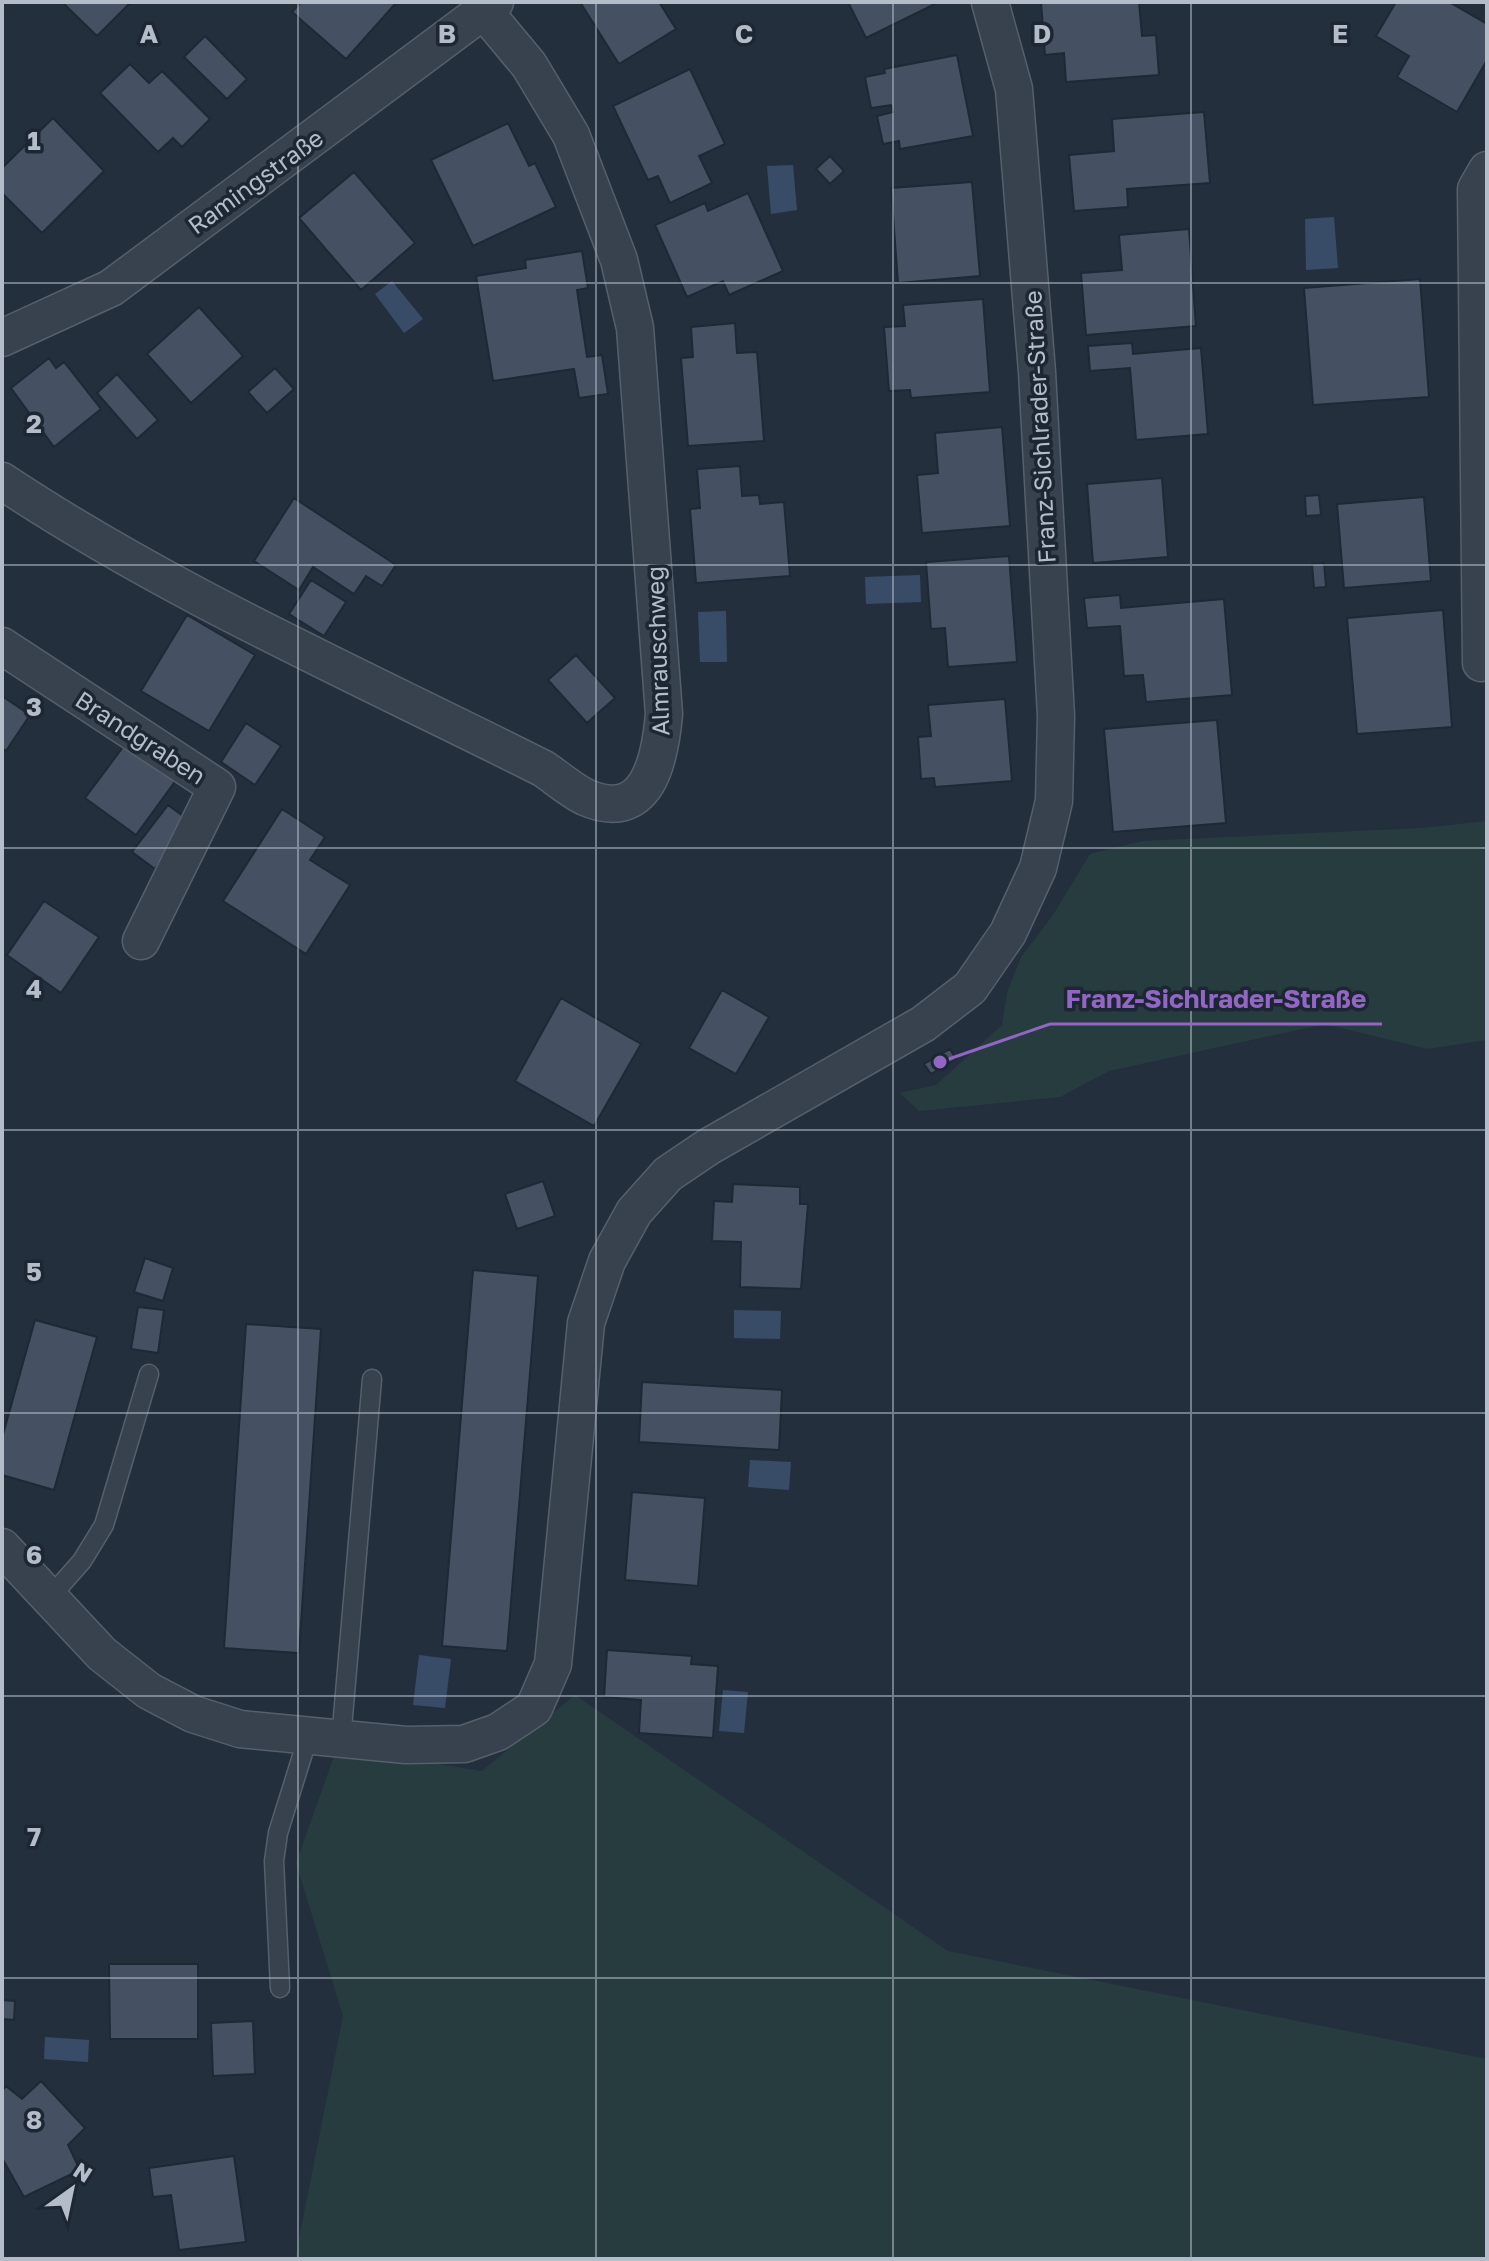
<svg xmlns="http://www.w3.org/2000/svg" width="1489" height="2261" viewBox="0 0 1489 2261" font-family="'Golos Text',sans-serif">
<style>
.green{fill:#263c3f}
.water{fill:#394c67}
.building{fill:#455162;stroke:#1f2835;stroke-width:2}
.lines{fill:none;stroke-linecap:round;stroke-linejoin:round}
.service-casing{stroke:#565f6c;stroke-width:21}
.minor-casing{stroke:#565f6c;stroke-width:39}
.service{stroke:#38414e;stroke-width:18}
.minor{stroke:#38414e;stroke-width:36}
.grid{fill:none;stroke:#b4bcc9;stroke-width:2;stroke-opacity:0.55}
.labels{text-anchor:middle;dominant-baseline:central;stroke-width:7;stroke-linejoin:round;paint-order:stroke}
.street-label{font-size:24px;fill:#b4bcc9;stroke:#1d2633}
.grid-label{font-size:26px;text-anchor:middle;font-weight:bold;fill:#b4bcc9;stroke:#1d2633;stroke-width:7;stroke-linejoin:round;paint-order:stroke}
.leader{fill:none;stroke:#9266c3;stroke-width:3}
.callout-dot{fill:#9266c3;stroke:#1d2633;stroke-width:3}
.callout-label{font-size:26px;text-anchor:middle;font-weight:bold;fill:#9266c3;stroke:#1d2633;stroke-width:7;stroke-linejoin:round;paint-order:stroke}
</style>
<rect width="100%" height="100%" fill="#242f3e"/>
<!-- green -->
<path class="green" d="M1487 821V1040L1427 1049 1325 1024 1109 1071 1060 1097 919 1111 900 1093 936 1085 1002 1025 1007 993 1021 957 1053 915 1090 854 1142 841 1422 828Z
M575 1695 948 1951 1487 2059V2259H295L343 2016 296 1863 337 1748 482 1771Z"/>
<!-- water -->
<path class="water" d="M793 165 797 210 771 214 767 166Z
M1334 217 1338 268 1306 270 1305 219Z
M392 281 423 319 404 333 375 294Z
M920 575 921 602 866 604 865 577Z
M726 611 727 662H700L698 612Z
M734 1310 781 1311 780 1339 734 1338Z
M750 1460 791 1462 789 1490 748 1487Z
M419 1655 451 1659 445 1708 413 1705Z
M723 1690 748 1692 744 1733 719 1731Z
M45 2037 89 2040 88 2062 44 2059Z"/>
<!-- building -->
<path class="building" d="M62 2H131L97 36Z
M301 2H394L396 3 346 59 292 12Z
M580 2H659L676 29 619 64Z
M848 2H934L935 4 866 38Z
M1041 2H1139L1142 36 1156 35 1159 75 1066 82 1064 53 1045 55Z
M1396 2H1449L1487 24V60L1457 112 1397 77 1409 56 1376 36Z
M205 36 247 79 227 99 184 57Z
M957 55 973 136 900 149 899 141 883 144 877 116 893 112 891 105 871 108 865 77 885 73 884 69Z
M130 64 149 83 162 71 210 119 182 147 173 138 158 152 100 93Z
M690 69 725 144 699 156 712 183 670 203 658 176 648 180 613 106Z
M1204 112 1210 183 1127 189 1128 207 1074 211 1069 155 1114 151 1112 119Z
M53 118 104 171 42 233 2 193V168Z
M508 123 529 166 535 163 556 207 473 246 431 160Z
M830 156 844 171 830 184 816 169Z
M354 172 415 243 361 290 299 218Z
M972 182 980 276 898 283 891 188Z
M748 193 783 271 729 295 723 281 687 297 655 225 705 203 708 211Z
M1189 229 1196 326 1086 335 1081 273 1122 270 1119 235Z
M582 251 588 288 577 290 587 357 602 355 608 394 579 398 574 369 493 381 476 276 526 268 525 260Z
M1420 279 1429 397 1313 405 1304 288Z
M983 299 990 392 911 398 910 390 889 391 884 327 905 326 903 305Z
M199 307 243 356 191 403 147 354Z
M735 323 737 353 757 352 764 441 688 446 681 358 693 357 691 327Z
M1132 343 1133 354 1201 348 1208 434 1136 440 1130 368 1090 371 1088 346Z
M49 358 56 368 64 362 101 409 54 447 11 388Z
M275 368 294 389 267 413 248 392Z
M117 374 158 420 137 439 97 393Z
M1002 427 1010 526 922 533 917 475 938 473 935 433Z
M740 466 742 496 759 495 760 504 784 502 790 576 696 583 690 509 700 508 697 469Z
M1162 478 1168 557 1093 563 1087 484Z
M1319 495 1321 515 1306 516 1305 496Z
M1424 497 1431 581 1344 588 1337 504Z
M294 498 396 565 382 586 366 576 354 594 313 567 299 590 254 561Z
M1009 556 1017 662 948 667 945 628 931 629 926 562Z
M1324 563 1326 587 1314 588 1312 564Z
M311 580 346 602 324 636 289 614Z
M1120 595 1121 608 1224 599 1232 695 1146 702 1143 675 1124 676 1120 626 1087 628 1084 598Z
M1443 610 1452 727 1357 734 1347 618Z
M187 615 255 655 209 731 141 691Z
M576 655 615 698 587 723 548 680Z
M2 696 30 715 6 751 2 748Z
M1005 699 1012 781 935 787 934 778 921 779 918 737 931 736 928 705Z
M1217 720 1226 823 1113 832 1104 729Z
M246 723 281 746 255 785 221 762Z
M129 739 179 776 136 835 85 798Z
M168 805 191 822 155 869 132 852Z
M282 809 325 837 310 860 350 885 306 954 223 901Z
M44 901 99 937 61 993 7 955Z
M722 990 769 1017 736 1074 689 1048Z
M561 998 641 1044 594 1126 515 1081Z
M950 1049 956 1059 931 1074 924 1064Z
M543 1181 555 1216 517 1229 505 1194Z
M733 1184 800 1187V1204H808L801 1289 740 1287 741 1242 712 1241 714 1201 732 1202Z
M145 1258 173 1268 163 1301 134 1292Z
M473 1270 538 1276 507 1651 442 1646Z
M138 1307 164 1310 158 1353 131 1349Z
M35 1320 97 1337 54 1490 2 1475V1438Z
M246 1324 321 1329 299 1653 224 1648Z
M642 1382 782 1390 779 1450 639 1442Z
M632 1492 705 1498 698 1586 625 1580Z
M607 1650 692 1656 691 1664 718 1666 713 1738 639 1733 641 1700 604 1697Z
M109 1964H198V2039H110Z
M2 2000 15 2001 14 2020 2 2019Z
M253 2021 255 2074 213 2076 211 2023Z
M41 2081 85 2128 68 2145 80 2170 24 2197 2 2158V2091L6 2086 22 2099Z
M234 2156 246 2242 179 2250 171 2195 153 2197 149 2168Z"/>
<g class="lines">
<defs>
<path id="service" d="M51 1596 82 1561 104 1525 149 1374
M341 1740 372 1379
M280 1988 274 1861 278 1833 308 1737"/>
<path id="minor" d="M2 338 111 288 495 2
M2 481C172 594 362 677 544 769 557 778 571 790 585 797 648 825 660 759 664 714L635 328 619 260 571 135 529 65 484 11
M2 646 217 787 141 941
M1481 663 1476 189 1487 170
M2 1547 102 1654 149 1691 193 1714 240 1729 406 1745 464 1744 498 1732 534 1708 553 1664 586 1323 607 1261 634 1212 668 1174 708 1147 923 1024 970 988 1008 933 1038 868 1054 801 1056 716 1037 372 1014 89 990 2"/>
</defs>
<!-- service casing -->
<use href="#service" class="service-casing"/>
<!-- minor casing -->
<use href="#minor" class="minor-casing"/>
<!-- service -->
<use href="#service" class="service"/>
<!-- minor -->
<use href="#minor" class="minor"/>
</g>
<!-- grid -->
<path class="grid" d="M298 2V2259M596 2V2259M893 2V2259M1191 2V2259M2 283H1487M2 565H1487M2 848H1487M2 1130H1487M2 1413H1487M2 1696H1487M2 1978H1487"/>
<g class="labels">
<!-- street labels -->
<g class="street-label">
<text transform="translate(255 181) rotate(-36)">Ramingstraße</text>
<text transform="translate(1039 427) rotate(-93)">Franz-Sichlrader-Straße</text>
<text transform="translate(657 651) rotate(-92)">Almrauschweg</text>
<text transform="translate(141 737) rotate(33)">Brandgraben</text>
</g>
</g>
<g class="grid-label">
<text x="149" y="43">A</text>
<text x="447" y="43">B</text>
<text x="744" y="43">C</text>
<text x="1042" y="43">D</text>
<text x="1340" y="43">E</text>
<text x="34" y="150">1</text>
<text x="34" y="433">2</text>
<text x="34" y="716">3</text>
<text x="34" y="998">4</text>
<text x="34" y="1281">5</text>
<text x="34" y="1564">6</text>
<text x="34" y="1846">7</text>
<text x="34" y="2129">8</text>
</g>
<!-- callouts -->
<path class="leader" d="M940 1062L1050 1024H1382"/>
<circle class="callout-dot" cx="940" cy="1062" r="8"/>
<g class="callout-label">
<text x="1216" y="1008">Franz-Sichlrader-Straße</text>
</g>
<!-- border -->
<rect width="1489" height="2261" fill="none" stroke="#b4bcc9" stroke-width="8"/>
<!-- north arrow -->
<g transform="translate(72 2189) rotate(33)" stroke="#1d2633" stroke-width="6" paint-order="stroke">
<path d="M0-6L14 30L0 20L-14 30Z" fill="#b4bcc9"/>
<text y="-12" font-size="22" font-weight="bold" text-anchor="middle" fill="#b4bcc9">N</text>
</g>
</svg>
